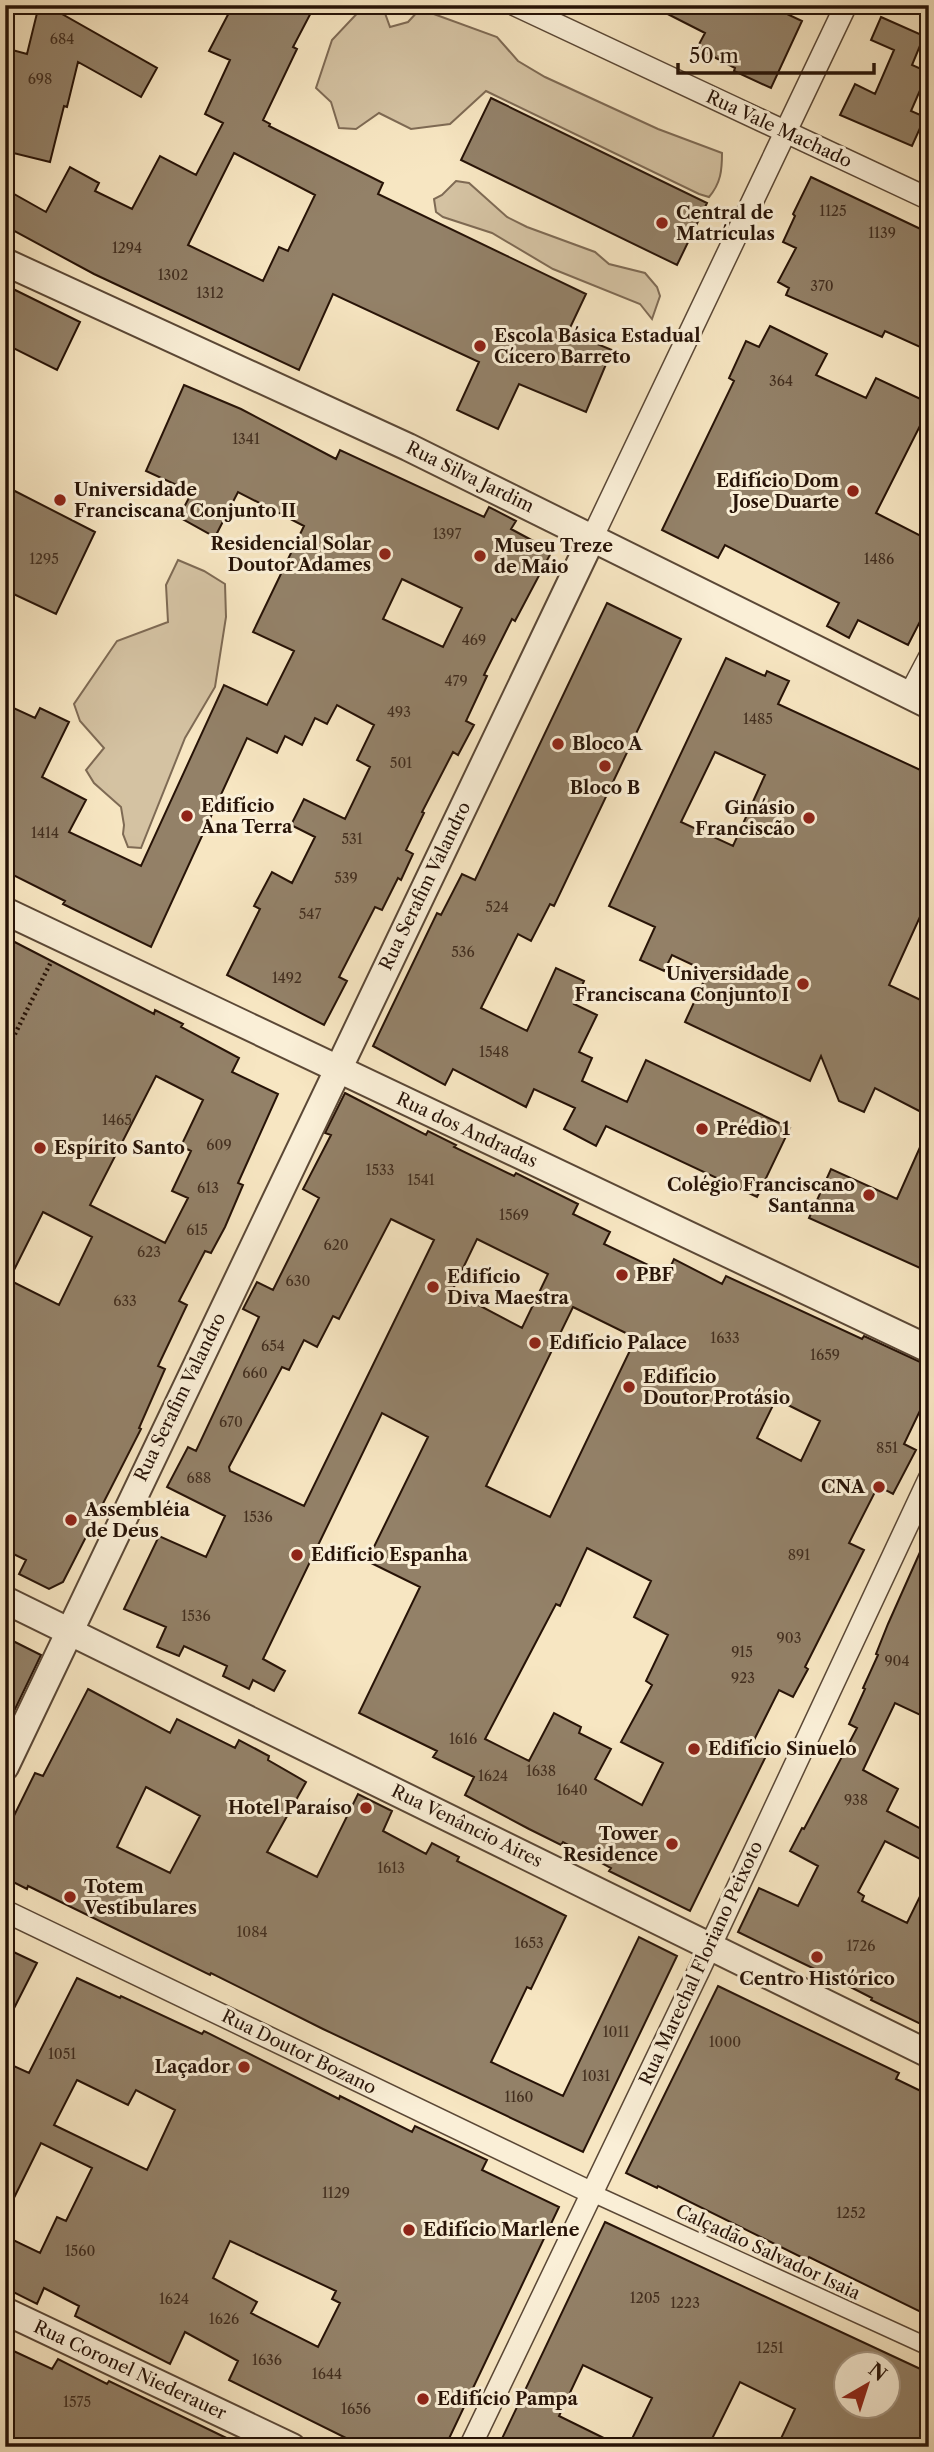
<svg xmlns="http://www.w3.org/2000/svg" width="934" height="2452" viewBox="0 0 934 2452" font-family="'Libre Caslon Text',serif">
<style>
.green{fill:#d4c2a2;stroke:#7e6a54;stroke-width:2}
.building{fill:#938168;stroke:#271307;stroke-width:2;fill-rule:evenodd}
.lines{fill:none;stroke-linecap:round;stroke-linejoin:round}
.pedestrian-casing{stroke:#5b4836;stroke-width:19}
.minor-casing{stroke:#5b4836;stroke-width:24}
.tertiary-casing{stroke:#5b4836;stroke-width:30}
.path{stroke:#271307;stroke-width:4.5;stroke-dasharray:2 3.5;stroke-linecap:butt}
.pedestrian{stroke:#faefd7;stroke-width:16}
.minor{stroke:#faefd7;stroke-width:21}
.tertiary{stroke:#faefd7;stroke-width:26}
.poi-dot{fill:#8f2418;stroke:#faefd7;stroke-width:2.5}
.labels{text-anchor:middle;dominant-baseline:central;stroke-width:6;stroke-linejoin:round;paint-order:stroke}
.number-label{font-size:14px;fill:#422e1f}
.street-label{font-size:18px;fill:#271307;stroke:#faefd7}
.poi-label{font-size:18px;font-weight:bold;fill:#271307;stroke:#faefd7;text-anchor:start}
</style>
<rect width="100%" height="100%" fill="#f7e6c2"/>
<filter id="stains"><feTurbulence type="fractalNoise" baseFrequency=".00286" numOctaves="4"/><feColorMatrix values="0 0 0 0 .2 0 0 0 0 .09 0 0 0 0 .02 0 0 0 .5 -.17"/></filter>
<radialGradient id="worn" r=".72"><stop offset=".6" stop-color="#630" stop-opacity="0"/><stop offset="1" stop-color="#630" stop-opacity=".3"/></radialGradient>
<!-- green -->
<path class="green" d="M365 5H382L390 27 408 22 420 9 497 37 518 61 545 77 658 129 722 153C722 170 721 183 709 197L699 194 486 91 450 124 411 129 379 113 356 129 339 128 331 102 316 88 332 40Z
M456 181 469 183 507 217 527 227 595 252 609 264 645 273 657 287 660 296 652 319 640 304 553 269 492 233 443 217 436 212 434 199 442 195Z
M178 560 204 571 225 584 226 617 215 687 185 738 141 848 128 847 123 834 124 825 121 807 94 783 86 770 104 748 80 721 74 704 117 641 168 622 166 585Z"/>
<!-- building -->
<path class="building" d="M39 5H46L157 68 141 97 78 62 67 107 64 106 50 162 5 151V116L11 93 5 92V48L27 54Z
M233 5H315L293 47 297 49 263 120 270 124 269 126 383 183 378 194 586 294 568 332 612 350 586 412 519 384 498 429 457 410 479 362 333 294 299 370 94 274 5 226V189L46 212 70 167 99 183 95 191 132 209 160 156 196 175 223 123 205 114 230 60 209 51ZM234 153 315 195 288 251 279 247 263 281 188 245Z
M650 5H768L802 21 771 88 734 71 735 68 697 48 705 33Z
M881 17 924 36 912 65 928 72 911 111 925 117 912 146 840 115 855 84 875 94 894 50 871 40Z
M491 98 707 203 677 265 461 160Z
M811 177 929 233V351L885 331 882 337 786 295 789 288 778 282 796 248 783 242 795 216 793 214Z
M5 285 80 322 57 370 5 344Z
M770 326 827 354 816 375 866 398 876 378 929 403V408L876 513 929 540V604L908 645 858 620 849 638 827 626 839 603 725 545 718 558 662 530 734 381 729 378 746 341 759 347Z
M184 385 241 409 336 459 340 450 484 517 489 507 516 521 511 529 552 551 515 621 512 619 484 675 487 676 466 721 474 725 458 755 453 752 422 812 424 813 406 850 413 854 401 880 398 878 382 910 375 907 339 977 347 981 324 1025 227 975 260 909 254 906 272 872 292 883 315 837 291 825 304 799 345 819 370 767 357 760 374 725 337 705 327 724 315 718 302 745 285 736 277 753 247 738 151 947 63 904 65 901 5 871V704L35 718 40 708 69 722 42 777 86 800 69 832 141 866 224 685 267 705 294 651 253 632 304 526 238 492 215 537 179 517 192 492 146 471ZM402 579 462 608 443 647 383 619Z
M5 486 95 532 56 614 5 590Z
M607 603 681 639 554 906 550 904 531 941 518 934 481 1008 527 1031 556 968 584 981 574 1004 597 1015 579 1052 592 1058 582 1081 627 1102 646 1060 790 1128 757 1197 606 1126 596 1146 564 1129 575 1108 534 1089 526 1107 453 1069 445 1085 373 1046 437 913 441 915 462 874 475 880Z
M726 658 765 676 767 671 789 681 778 704 929 774V897L889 985 929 1004V1116L875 1088 864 1112 839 1101 821 1056 810 1081 685 1022 708 972 672 955 664 971 640 960 655 927 609 906ZM715 752 765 775 733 846 681 822Z
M5 937 154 1014 155 1010 183 1024 181 1027 239 1058 232 1072 278 1094 238 1183 243 1185 225 1227 211 1253 205 1251 179 1301 187 1305 158 1366 165 1369 139 1428 141 1429 63 1582 49 1589 19 1574 26 1560 5 1550ZM156 1076 203 1100 181 1146 191 1151 172 1191 188 1198 165 1243 90 1205ZM43 1212 92 1237 59 1305 9 1280Z
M345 1093 426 1135 428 1131 456 1145 454 1147 514 1176 516 1173 578 1204 573 1214 610 1232 604 1244 667 1274 674 1259 722 1284 726 1276 862 1339 864 1336 929 1366V1392L904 1444 916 1450 893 1494 878 1486 849 1543 864 1550 805 1667 808 1669 793 1697 779 1690 750 1748 766 1756 690 1911 609 1871 611 1868 563 1842 561 1845 529 1829 465 1795 474 1777 433 1757 437 1751 359 1713 420 1587 367 1561 428 1437 382 1413 263 1659 285 1671 274 1691 253 1680 249 1689 223 1676 227 1666 184 1646 179 1656 157 1647 166 1627 124 1609 159 1536 206 1557 225 1516 167 1487 188 1447 196 1451 259 1317 243 1309 257 1282 273 1290 319 1198 303 1189 331 1135 325 1133ZM391 1219 434 1240 304 1506 230 1471 229 1467 282 1367 289 1370 304 1340 317 1347 333 1316 339 1319ZM477 1239 548 1274 522 1328 452 1291ZM573 1307 636 1338 550 1517 486 1486ZM776 1399 820 1421 801 1461 757 1438ZM587 1548 651 1581 634 1617 668 1635 646 1681 652 1685 621 1742 663 1763 642 1805 595 1779 611 1749 579 1733 581 1727 554 1713 529 1761 485 1739 556 1604 560 1606Z
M929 1127V1272L809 1218 831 1169 897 1199Z
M929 1532V1719L895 1703 863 1770 898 1789 887 1811 929 1833V1848L922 1860 885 1841 858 1892 864 1896 862 1901 907 1923 929 1878V2028L871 2000 872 1998 825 1974 738 1932 759 1888 798 1906 818 1866 790 1851 802 1828 804 1829 857 1728 849 1724 865 1689 863 1688 878 1655 876 1654 888 1624Z
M5 1637 41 1655 5 1730Z
M88 1689 170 1733 177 1719 235 1748 239 1740 269 1756 268 1760 306 1782 267 1852 317 1877 358 1794 392 1811 383 1831 426 1854 432 1843 459 1857 457 1861 566 1916 531 1989 527 1987 491 2062 563 2096 639 1937 677 1956 583 2152 323 2029 211 1973 210 1975 28 1886 27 1889 5 1878V1834L35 1773 43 1776ZM146 1787 200 1816 170 1873 117 1847Z
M5 1948 37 1963 5 2026Z
M77 1978 120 1998 121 1996 202 2034 204 2031 339 2099 340 2096 412 2132 415 2126 487 2160 482 2170 559 2207 445 2447H364L229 2380 238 2361 185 2332 170 2364 75 2316 79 2306 44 2288 37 2304 5 2288V2236L40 2253 57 2217 66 2221 92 2168 41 2143 5 2216V2062L29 2073ZM77 2080 128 2105 136 2090 175 2110 147 2170 54 2125ZM230 2241 336 2291 332 2299 340 2303 318 2347 251 2313 257 2302 213 2278Z
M718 1986 899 2073 896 2079 929 2095V2316L809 2257 807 2260 658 2186 657 2188 626 2173Z
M605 2222 929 2373V2447H869L855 2440 851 2447H777L795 2409 740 2382 708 2447H628L652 2398 583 2365 559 2416 622 2447H498ZM846 2364H888V2406H846Z
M5 2347 52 2369 58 2359 107 2384 109 2381 245 2447H86L70 2439 66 2447H5Z"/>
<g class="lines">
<defs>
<path id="pedestrian" d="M592 2193 929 2347"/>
<path id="minor" d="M515 5 929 199
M592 538 846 5
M909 696 929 658
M5 1911 592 2193
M470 2447 700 1968 929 1479"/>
<path id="tertiary" d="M5 262 408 447 929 705
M5 911 929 1349
M5 1600 929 2054
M5 1767 592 538
M5 2311 292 2447"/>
</defs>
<!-- pedestrian casing -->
<use href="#pedestrian" class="pedestrian-casing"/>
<!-- minor casing -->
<use href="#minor" class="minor-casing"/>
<!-- tertiary casing -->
<use href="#tertiary" class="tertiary-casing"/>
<!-- path -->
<path class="path" d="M5 1054 51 962"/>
<!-- pedestrian -->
<use href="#pedestrian" class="pedestrian"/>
<!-- minor -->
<use href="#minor" class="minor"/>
<!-- tertiary -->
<use href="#tertiary" class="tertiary"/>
</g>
<!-- markers -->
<g class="poi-dot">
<circle cx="662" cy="223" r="7"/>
<circle cx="480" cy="346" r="7"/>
<circle cx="853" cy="491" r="7"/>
<circle cx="60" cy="500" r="7"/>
<circle cx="385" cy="554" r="7"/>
<circle cx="480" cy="556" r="7"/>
<circle cx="558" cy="744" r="7"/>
<circle cx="605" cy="766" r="7"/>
<circle cx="187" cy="816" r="7"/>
<circle cx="809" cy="818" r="7"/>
<circle cx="803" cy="984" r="7"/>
<circle cx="702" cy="1129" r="7"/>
<circle cx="40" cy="1148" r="7"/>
<circle cx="869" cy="1195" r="7"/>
<circle cx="622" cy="1275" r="7"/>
<circle cx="433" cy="1287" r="7"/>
<circle cx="535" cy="1343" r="7"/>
<circle cx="629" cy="1387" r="7"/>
<circle cx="879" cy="1487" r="7"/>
<circle cx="71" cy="1520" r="7"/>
<circle cx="297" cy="1555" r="7"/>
<circle cx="694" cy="1749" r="7"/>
<circle cx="366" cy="1808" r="7"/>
<circle cx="672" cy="1844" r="7"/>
<circle cx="70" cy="1897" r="7"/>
<circle cx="817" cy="1957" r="7"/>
<circle cx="244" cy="2067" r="7"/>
<circle cx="409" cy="2230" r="7"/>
<circle cx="423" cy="2399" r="7"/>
</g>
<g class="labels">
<!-- number labels -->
<g class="number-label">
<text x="62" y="39">684</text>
<text x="40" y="79">698</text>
<text x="833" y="211">1125</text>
<text x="882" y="233">1139</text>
<text x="127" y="248">1294</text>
<text x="173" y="275">1302</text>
<text x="822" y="286">370</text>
<text x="210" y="293">1312</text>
<text x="781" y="381">364</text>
<text x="246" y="439">1341</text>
<text x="447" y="534">1397</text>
<text x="44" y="559">1295</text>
<text x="879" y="559">1486</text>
<text x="474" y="640">469</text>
<text x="456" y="681">479</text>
<text x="399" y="712">493</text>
<text x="758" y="719">1485</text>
<text x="401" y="763">501</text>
<text x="45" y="833">1414</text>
<text x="352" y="839">531</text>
<text x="346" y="878">539</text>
<text x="497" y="907">524</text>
<text x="310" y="914">547</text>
<text x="463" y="952">536</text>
<text x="287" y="978">1492</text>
<text x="494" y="1052">1548</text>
<text x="117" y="1120">1465</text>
<text x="219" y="1145">609</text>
<text x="380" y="1170">1533</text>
<text x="421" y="1180">1541</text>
<text x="208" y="1188">613</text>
<text x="514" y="1215">1569</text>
<text x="197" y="1230">615</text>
<text x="336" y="1245">620</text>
<text x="149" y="1252">623</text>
<text x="298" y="1281">630</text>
<text x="125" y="1301">633</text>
<text x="725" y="1338">1633</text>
<text x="273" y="1346">654</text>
<text x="825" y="1355">1659</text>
<text x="255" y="1373">660</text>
<text x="231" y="1422">670</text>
<text x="887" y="1448">851</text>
<text x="199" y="1478">688</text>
<text x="258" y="1517">1536</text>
<text x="799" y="1555">891</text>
<text x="196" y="1616">1536</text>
<text x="789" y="1638">903</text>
<text x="742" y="1652">915</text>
<text x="897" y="1661">904</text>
<text x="743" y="1678">923</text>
<text x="463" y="1739">1616</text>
<text x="541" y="1771">1638</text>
<text x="493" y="1776">1624</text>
<text x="572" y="1790">1640</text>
<text x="856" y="1800">938</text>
<text x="391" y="1868">1613</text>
<text x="252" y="1932">1084</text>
<text x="529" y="1943">1653</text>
<text x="861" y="1946">1726</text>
<text x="616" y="2032">1011</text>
<text x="725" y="2042">1000</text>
<text x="62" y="2054">1051</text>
<text x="596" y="2076">1031</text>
<text x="519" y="2097">1160</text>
<text x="336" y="2193">1129</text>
<text x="851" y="2213">1252</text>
<text x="80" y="2251">1560</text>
<text x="645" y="2298">1205</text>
<text x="174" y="2299">1624</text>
<text x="685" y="2303">1223</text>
<text x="224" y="2319">1626</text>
<text x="770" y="2348">1251</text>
<text x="267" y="2360">1636</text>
<text x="327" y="2374">1644</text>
<text x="77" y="2402">1575</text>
<text x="356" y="2409">1656</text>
</g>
<!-- street labels -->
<g class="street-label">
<text transform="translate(779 129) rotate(25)">Rua Vale Machado</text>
<text transform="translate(470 477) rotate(26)">Rua Silva Jardim</text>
<text transform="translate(425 886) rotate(-64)">Rua Serafim Valandro</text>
<text transform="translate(467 1130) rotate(25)">Rua dos Andradas</text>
<text transform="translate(180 1397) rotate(-64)">Rua Serafim Valandro</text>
<text transform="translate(467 1826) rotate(26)">Rua Venâncio Aires</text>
<text transform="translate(701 1963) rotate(-65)">Rua Marechal Floriano Peixoto</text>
<text transform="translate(299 2052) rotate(26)">Rua Doutor Bozano</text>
<text transform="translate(768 2252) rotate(25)">Calçadão Salvador Isaia</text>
<text transform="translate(130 2370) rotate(25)">Rua Coronel Niederauer</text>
</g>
<!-- poi labels -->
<g class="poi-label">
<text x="676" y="213">Central de<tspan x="676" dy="21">Matrículas</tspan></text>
<text x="494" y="336">Escola Básica Estadual<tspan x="494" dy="21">Cícero Barreto</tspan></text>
<text x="839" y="481" text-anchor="end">Edifício Dom<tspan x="839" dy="21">Jose Duarte</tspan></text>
<text x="74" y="490">Universidade<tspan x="74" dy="21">Franciscana Conjunto II</tspan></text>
<text x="371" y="544" text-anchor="end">Residencial Solar<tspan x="371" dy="21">Doutor Adames</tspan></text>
<text x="494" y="546">Museu Treze<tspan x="494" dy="21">de Maio</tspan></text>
<text x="572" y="744">Bloco A</text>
<text x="605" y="788" text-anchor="middle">Bloco B</text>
<text x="201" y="806">Edifício<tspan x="201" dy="21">Ana Terra</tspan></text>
<text x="795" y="808" text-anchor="end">Ginásio<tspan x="795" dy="21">Franciscão</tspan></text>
<text x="789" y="974" text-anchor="end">Universidade<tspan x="789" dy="21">Franciscana Conjunto I</tspan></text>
<text x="716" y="1129">Prédio 1</text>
<text x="54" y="1148">Espírito Santo</text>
<text x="855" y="1185" text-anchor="end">Colégio Franciscano<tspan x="855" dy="21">Santanna</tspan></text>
<text x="636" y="1275">PBF</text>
<text x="447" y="1277">Edifício<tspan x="447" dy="21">Diva Maestra</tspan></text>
<text x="549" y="1343">Edifício Palace</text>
<text x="643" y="1377">Edifício<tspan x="643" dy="21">Doutor Protásio</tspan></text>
<text x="865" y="1487" text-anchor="end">CNA</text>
<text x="85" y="1510">Assembléia<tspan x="85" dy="21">de Deus</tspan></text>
<text x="311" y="1555">Edifício Espanha</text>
<text x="708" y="1749">Edifício Sinuelo</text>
<text x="352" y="1808" text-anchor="end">Hotel Paraíso</text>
<text x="658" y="1834" text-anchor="end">Tower<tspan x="658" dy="21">Residence</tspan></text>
<text x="84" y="1887">Totem<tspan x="84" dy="21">Vestibulares</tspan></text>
<text x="817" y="1979" text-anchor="middle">Centro Histórico</text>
<text x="230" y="2067" text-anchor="end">Laçador</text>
<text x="423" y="2230">Edifício Marlene</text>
<text x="437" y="2399">Edifício Pampa</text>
</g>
</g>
<!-- margin -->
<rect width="934" height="2452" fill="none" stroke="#f7e6c2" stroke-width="28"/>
<rect x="7" y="7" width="920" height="2438" fill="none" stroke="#271307" stroke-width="3.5"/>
<rect x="14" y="14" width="906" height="2424" fill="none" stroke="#271307" stroke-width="2"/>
<!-- north arrow -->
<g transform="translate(867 2385) rotate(39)"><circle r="33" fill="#faefd7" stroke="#a69784" stroke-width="2"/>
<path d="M0-5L12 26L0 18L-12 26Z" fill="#8f2418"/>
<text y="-10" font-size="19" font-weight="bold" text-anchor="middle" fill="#271307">N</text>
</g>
<!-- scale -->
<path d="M678 63v10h196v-10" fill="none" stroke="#271307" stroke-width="3.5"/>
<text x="689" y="63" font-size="21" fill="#271307" stroke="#faefd7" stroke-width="5" paint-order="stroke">50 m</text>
<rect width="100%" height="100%" filter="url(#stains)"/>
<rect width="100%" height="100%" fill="url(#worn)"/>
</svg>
